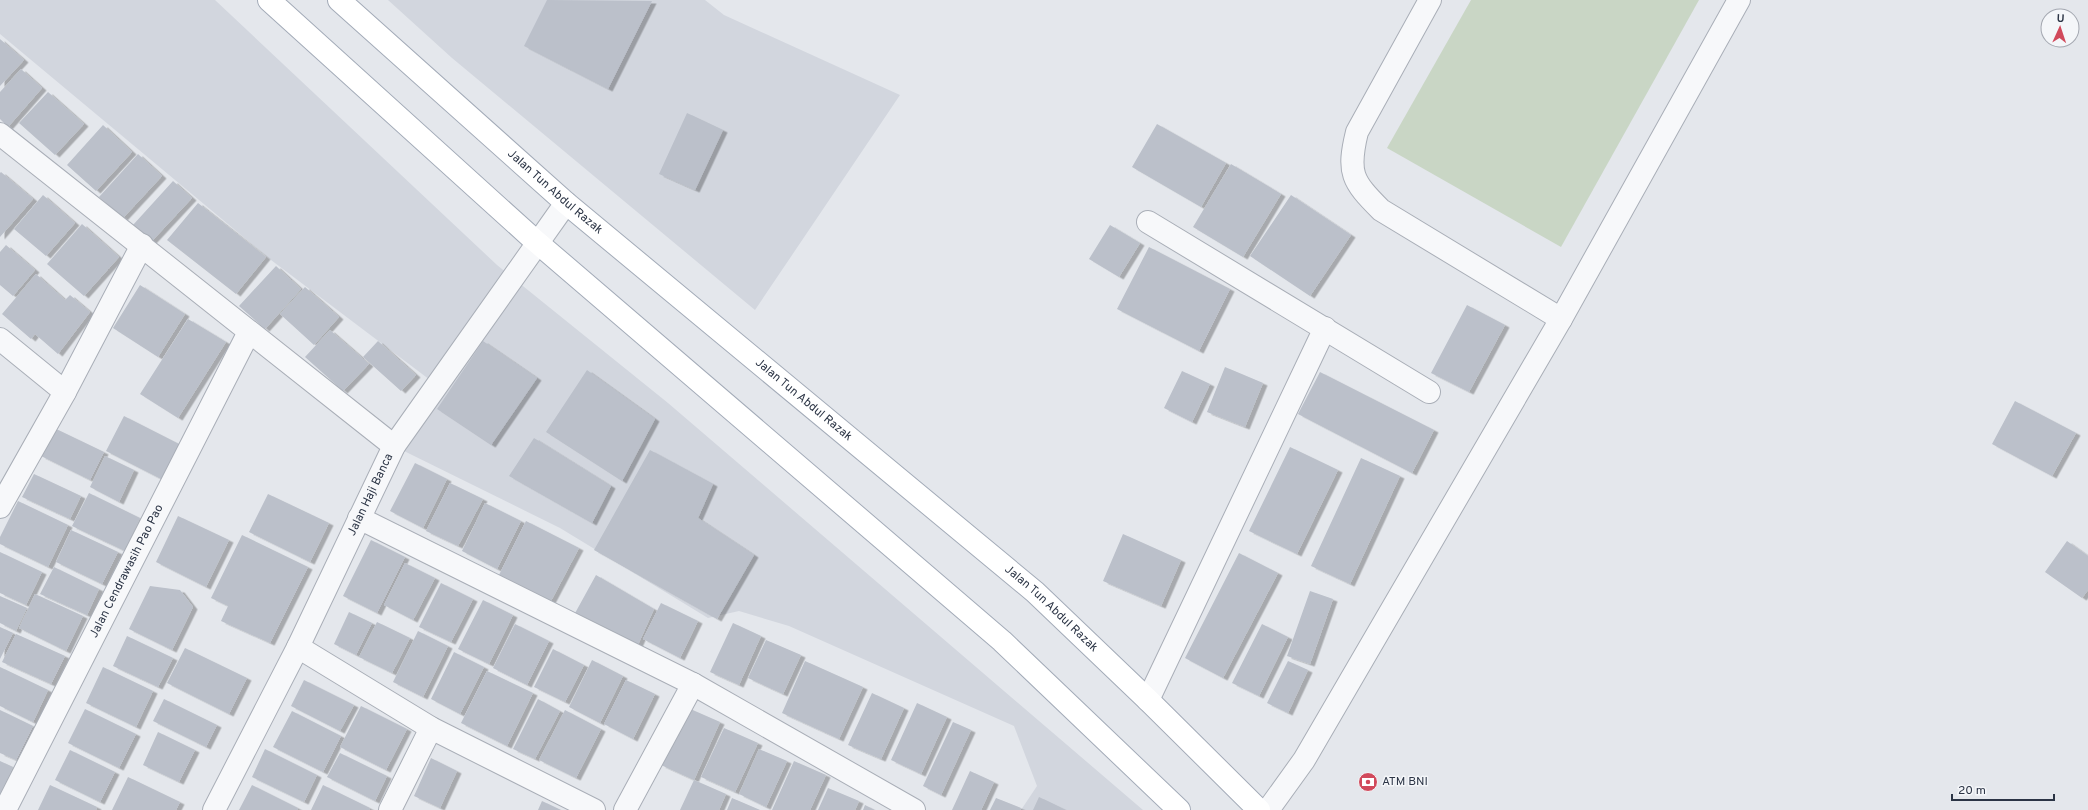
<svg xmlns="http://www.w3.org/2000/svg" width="2088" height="810" viewBox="0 0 2088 810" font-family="Overpass,sans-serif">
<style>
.built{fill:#d2d6de}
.green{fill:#c9d6c5}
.building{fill:#bbc0ca;filter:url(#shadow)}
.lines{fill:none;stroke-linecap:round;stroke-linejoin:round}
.minor-casing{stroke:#a9aeb7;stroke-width:24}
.primary-casing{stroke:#a3abb8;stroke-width:24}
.minor{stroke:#f7f8fa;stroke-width:22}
.primary{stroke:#fff;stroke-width:22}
.labels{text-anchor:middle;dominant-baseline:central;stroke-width:3;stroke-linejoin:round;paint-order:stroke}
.street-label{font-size:12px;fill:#2b3445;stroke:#f4f6f9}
.poi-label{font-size:12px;fill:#2b3445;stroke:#f4f6f9;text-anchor:start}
</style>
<defs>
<filter id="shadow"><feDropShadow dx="4.5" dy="2.5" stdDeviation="0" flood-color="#0004"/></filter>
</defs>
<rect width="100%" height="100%" fill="#e4e7ec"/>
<!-- built -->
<path class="built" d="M0 0H215L497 265 668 403 1143 810H1021L1037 786 1014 726 789 626 739 611 708 618 560 528 404 451 442 389 271 260 0 34Z
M388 0H705L724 15 900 95 755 310 452 58Z"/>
<!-- green -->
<path class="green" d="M1471 0H1699L1561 247 1387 148Z"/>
<!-- building -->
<path class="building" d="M547 0 652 1 608 89 524 46Z
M0 39 24 60 0 86Z
M21 69 42 88 8 127 0 119V92Z
M48 92 84 124 55 155 19 123Z
M687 113 723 130 695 190 659 174Z
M1157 124 1226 163 1201 207 1132 167Z
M103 125 132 152 96 191 67 165Z
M138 154 162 176 123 218 99 197Z
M1231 164 1281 194 1243 257 1193 227Z
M1 172 33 199 0 237V173Z
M173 181 192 198 151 242 133 225Z
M43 195 75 223 46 256 14 229Z
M1291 195 1351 235 1310 296 1250 256Z
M198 203 266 257 236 294 167 240Z
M82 224 119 257 84 296 47 264Z
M1110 225 1140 243 1119 277 1089 259Z
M6 245 35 270 13 296 0 285V252Z
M1149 247 1230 289 1199 351 1117 309Z
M276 266 301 289 265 329 239 306Z
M36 274 65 300 70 295 90 312 58 354 35 334 31 339 2 314Z
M140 285 185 314 158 357 113 328Z
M305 287 339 317 314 345 280 314Z
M1467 305 1505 325 1469 392 1431 373Z
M188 319 226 342 178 418 140 394Z
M330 330 369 364 343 391 305 357Z
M378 341 416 375 401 391 363 357Z
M483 341 537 378 491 445 437 409Z
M1225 367 1263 383 1245 427 1207 412Z
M587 370 655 419 622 481 546 432Z
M1182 371 1210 384 1192 422 1164 408Z
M1320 372 1434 430 1412 473 1298 414Z
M2015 401 2076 433 2052 476 1992 444Z
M124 416 181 445 163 480 106 451Z
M54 428 104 452 90 480 41 456Z
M534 438 611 486 592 523 509 476Z
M1290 447 1338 470 1297 554 1249 531Z
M650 450 713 484 698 518 754 555 717 619 594 550Z
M105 456 134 470 119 502 90 487Z
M1361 458 1400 476 1350 584 1311 566Z
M415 463 447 479 423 528 390 511Z
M34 474 81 496 70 519 22 497Z
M450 483 483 499 458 546 426 531Z
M89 493 140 518 125 551 72 526Z
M268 494 329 523 310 562 249 532Z
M18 501 68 525 48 567 0 544V537Z
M485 503 521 521 497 569 462 551Z
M178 516 229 540 206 587 156 562Z
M526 521 579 548 551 601 499 575Z
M71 530 118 552 102 584 56 562Z
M1123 534 1181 560 1161 606 1103 581Z
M242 535 308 567 270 643 221 621 228 606 211 598Z
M371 540 405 557 377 613 343 596Z
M2067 541 2088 556V590L2082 598 2045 572Z
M0 552 42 572 26 605 0 593Z
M1239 553 1278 573 1223 678 1185 658Z
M405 563 435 578 413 620 384 605Z
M54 567 99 589 87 615 40 594Z
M596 575 654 609 637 647 574 615Z
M441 583 473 599 451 642 419 627Z
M150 586 180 590 193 607 172 650 129 629Z
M1310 591 1333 599 1310 664 1287 656Z
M35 594 83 616 66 651 19 628Z
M0 596 27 608 16 631 0 623Z
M483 600 513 615 489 664 458 649Z
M661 603 698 621 680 658 643 639Z
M349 612 372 623 356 655 334 644Z
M377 622 410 638 392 673 359 657Z
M733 623 761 636 739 685 710 672Z
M515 624 549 641 527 685 493 668Z
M1262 624 1288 637 1259 696 1232 683Z
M0 627 13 633 0 659Z
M418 631 448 646 423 697 393 682Z
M16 634 65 656 51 684 2 662Z
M127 636 173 658 158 687 113 666Z
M766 640 801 655 783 694 748 678Z
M185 648 247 678 229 714 167 683Z
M553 649 584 665 565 702 534 687Z
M454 652 484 667 460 714 431 699Z
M592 660 623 676 600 723 569 707Z
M805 661 863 687 839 739 782 713Z
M1288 661 1308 670 1288 713 1267 703Z
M0 667 48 690 33 722 0 706Z
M103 667 153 691 136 727 86 703Z
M487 671 533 693 507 746 461 723Z
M304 680 354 705 340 731 291 706Z
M626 680 655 694 633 739 604 724Z
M872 693 904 708 881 759 848 745Z
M164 699 217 725 206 747 153 721Z
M538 699 560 711 535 759 513 749Z
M917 703 947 717 921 774 891 760Z
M361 706 407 729 386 770 340 747Z
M688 708 720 722 694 780 726 794 719 810H680L694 780 661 765Z
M85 709 136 734 119 768 68 743Z
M0 710 33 726 16 760 0 753Z
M565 710 601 729 576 778 539 760Z
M292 711 341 736 323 772 273 747Z
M953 722 971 730 941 795 923 786Z
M724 728 758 743 735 792 701 777Z
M158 732 195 750 179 782 143 765Z
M265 749 317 775 304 802 252 777Z
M759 749 787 761 766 807 739 794Z
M70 750 115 772 100 802 55 780Z
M340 753 387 776 375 801 327 777Z
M431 758 457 771 440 808 414 796Z
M0 761 13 767 0 795Z
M794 761 826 775 810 810H772Z
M970 771 994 782 981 810H952Z
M128 777 180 802 176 810H112Z
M50 785 97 807 96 810H38Z
M252 785 298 808 297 810H239Z
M323 785 370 808 369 810H311Z
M828 788 859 801 855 810H818Z
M1039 797 1066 810H1033Z
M732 798 760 810H727Z
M996 798 1021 808 1020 810H990Z
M542 801 561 810H538Z
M865 805 875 810H863Z"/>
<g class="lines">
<defs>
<g id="minor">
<path d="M1430 0 1357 132C1347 173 1352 181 1381 210L1561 319"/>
<path d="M0 134 394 446"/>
<path d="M1148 222 1429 392"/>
<path d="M0 339 65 392"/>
<path d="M0 507 65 392 142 245"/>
<path d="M359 518 693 684 914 810"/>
<path d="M298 647 431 728 594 810"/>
<path d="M1148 700 1325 328"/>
<path id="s1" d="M5 810 249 332"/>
<path id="s2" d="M214 810 298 647 394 446 566 203"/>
<path d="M390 810 431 728"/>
<path d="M625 810 693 684"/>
<path d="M1268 810 1304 760 1561 319 1739 0"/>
</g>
<g id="primary">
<path d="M269 0 532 238 1002 641 1179 810"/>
<path id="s3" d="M339 0 566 203 1035 592 1148 700 1259 810"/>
</g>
</defs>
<!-- minor casing -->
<use href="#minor" class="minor-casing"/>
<!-- primary casing -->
<use href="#primary" class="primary-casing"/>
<!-- minor -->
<use href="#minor" class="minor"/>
<!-- primary -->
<use href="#primary" class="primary"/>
</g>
<!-- icons -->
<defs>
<symbol id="bank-disc" viewBox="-11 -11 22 22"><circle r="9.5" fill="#d1495b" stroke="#f4f6f9"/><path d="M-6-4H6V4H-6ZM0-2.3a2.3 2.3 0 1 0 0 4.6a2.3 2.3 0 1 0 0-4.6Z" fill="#fff"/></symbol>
</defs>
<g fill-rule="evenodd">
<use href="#bank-disc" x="1357" y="771" width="22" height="22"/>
</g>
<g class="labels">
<!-- street labels -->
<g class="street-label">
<text stroke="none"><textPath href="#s3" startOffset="289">Jalan Tun Abdul Razak</textPath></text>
<text stroke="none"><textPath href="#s3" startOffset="613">Jalan Tun Abdul Razak</textPath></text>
<text stroke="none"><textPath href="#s2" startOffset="352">Jalan Haji Banca</textPath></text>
<text stroke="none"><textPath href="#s1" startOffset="268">Jalan Cendrawasih Pao Pao</textPath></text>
<text stroke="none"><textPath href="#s3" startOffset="937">Jalan Tun Abdul Razak</textPath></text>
</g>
<!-- poi labels -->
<g class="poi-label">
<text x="1382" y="782">ATM BNI</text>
</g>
</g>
<!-- north arrow -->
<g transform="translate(2060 28) rotate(3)"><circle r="19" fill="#f4f6f9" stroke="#a4a8b1"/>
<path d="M0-3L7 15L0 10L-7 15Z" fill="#d1495b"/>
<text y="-6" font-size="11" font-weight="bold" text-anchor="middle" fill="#2b3445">U</text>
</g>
<!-- scale -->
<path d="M1952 794v6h102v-6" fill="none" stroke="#2b3445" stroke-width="2"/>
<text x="1958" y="794" font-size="12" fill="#2b3445" stroke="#f4f6f9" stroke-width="3" paint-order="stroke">20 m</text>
</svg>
